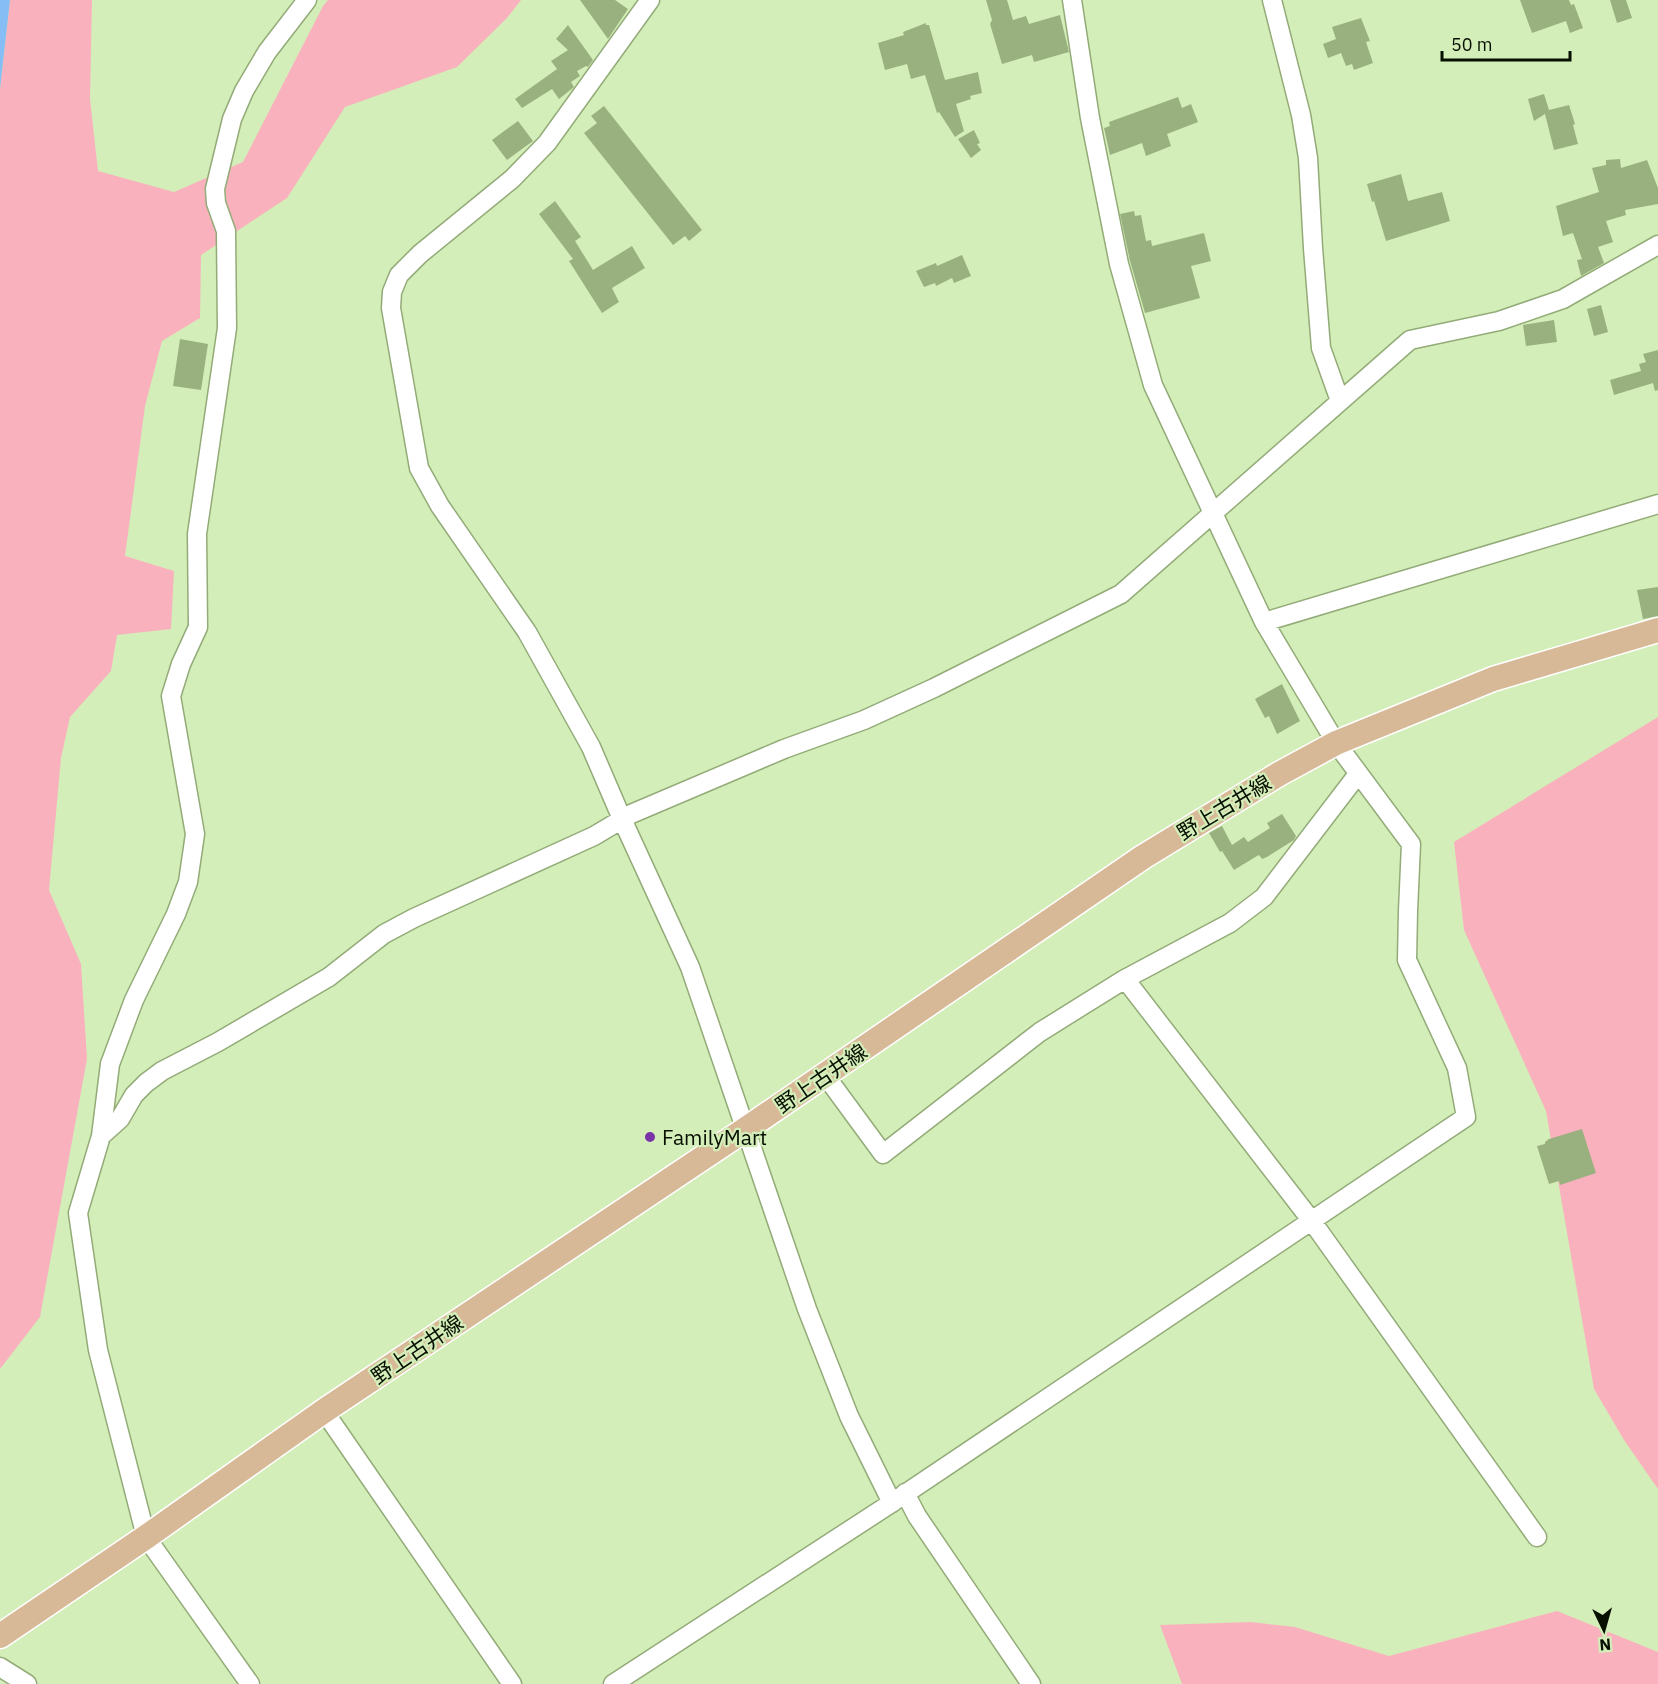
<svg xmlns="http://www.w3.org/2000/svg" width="1658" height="1684" viewBox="0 0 1658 1684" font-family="'IBM Plex Sans','Noto Sans JP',sans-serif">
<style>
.green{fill:#f9b2bd}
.water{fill:#85bdf4}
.building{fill:#99b17f}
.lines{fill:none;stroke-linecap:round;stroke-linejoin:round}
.minor-casing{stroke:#93ab78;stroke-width:21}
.major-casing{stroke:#fff;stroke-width:27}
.minor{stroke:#fff;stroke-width:18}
.major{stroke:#d7b997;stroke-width:24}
.poi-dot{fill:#7934a7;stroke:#d4eeb9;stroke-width:2}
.labels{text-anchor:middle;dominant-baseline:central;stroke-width:4.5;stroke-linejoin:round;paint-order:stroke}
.street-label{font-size:21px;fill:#070f01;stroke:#d4eeb9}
.poi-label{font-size:21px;fill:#070f01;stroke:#d4eeb9;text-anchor:start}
</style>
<rect width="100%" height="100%" fill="#d4eeb9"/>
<!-- green -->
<path class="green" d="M10 0H92L90 99 98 171 174 192 243 162 323 6 328 0H521L507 18 457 67 345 107 287 198 201 255 200 318 162 341 145 406 125 556 174 571 171 629 117 635 111 671 70 717 61 758 49 890 81 964 87 1059 40 1317 0 1369V89Z
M1658 717V1489L1624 1440 1594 1389 1546 1111 1464 930 1454 842Z
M1557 1611 1658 1652V1684H1182L1160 1625 1251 1622 1295 1627 1389 1656Z"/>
<!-- water -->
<path class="water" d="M0 0H10L0 89Z"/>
<!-- building -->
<path class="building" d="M580 0H615L628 9 608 39Z
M986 0H1007L1013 20 1026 16 1029 24 1060 15 1069 52 1034 62 1032 55 1002 64 990 24 992 20Z
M1520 0H1569L1571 5 1574 4 1583 28 1570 33 1566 21 1532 33Z
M1610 0H1626L1632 18 1617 23Z
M1361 18 1370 41 1366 42 1373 63 1354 70 1352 64 1346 66 1341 53 1328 58 1323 44 1336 39 1332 27Z
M926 23V25H929L945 80 978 72 982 93 970 96 971 99 956 104 964 131 955 137 939 112 937 113 925 75 911 79 907 64 885 70 878 43 904 35 903 32Z
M568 25 593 60 588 67 586 66 577 71 580 76 571 82 574 87 559 99 552 89 522 108 515 99 557 69 551 61 568 50 556 39Z
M1544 94 1549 110 1569 105 1575 124 1573 125 1578 144 1554 150 1545 114 1534 121 1528 99Z
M1178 97 1182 108 1191 104 1198 122 1167 134 1171 146 1146 156 1142 143 1110 155 1104 128 1110 126 1109 122Z
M604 106 702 230 689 241 685 236 673 245 584 133 597 123 591 116Z
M518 121 533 141 507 160 492 140Z
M974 130 980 143 977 144 981 150 971 158 958 139Z
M1620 159 1621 168 1647 160 1658 188V204L1625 210 1626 215 1606 221 1613 242 1598 247 1604 263 1581 276 1577 260 1582 259 1573 233 1563 236 1556 206 1599 192 1592 168 1606 165V160Z
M1401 174 1408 201 1442 192 1450 221 1386 241 1374 201 1372 202 1367 184Z
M555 201 581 237 575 241 593 270 632 246 645 268 612 288 619 302 602 313 569 261 573 259 539 214Z
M1134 211 1135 216 1141 215 1146 241 1151 240 1152 246 1204 233 1211 261 1191 266 1200 298 1145 313 1130 261 1120 214Z
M962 255 971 276 954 283 952 278 936 286 935 283 924 287 916 271 936 263 937 266Z
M1601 305 1608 332 1594 336 1587 309Z
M1554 320 1557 342 1526 346 1523 325Z
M180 339 208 344 201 390 173 386Z
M1658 350V390L1655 391 1653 383 1614 395 1610 380 1641 371 1639 364 1646 362 1643 354Z
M1658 587V616L1643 619 1637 590Z
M1282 684 1300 721 1277 734 1269 716 1265 718 1255 699Z
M1282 814 1296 836 1294 840 1267 857 1262 859 1259 855 1257 856 1234 870 1222 851 1220 852 1209 833 1222 826 1232 845 1244 837 1248 842 1270 828 1267 823Z
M1582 1129 1596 1173 1560 1185 1559 1181 1549 1184 1537 1146 1545 1144V1142L1549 1139Z"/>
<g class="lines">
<defs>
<path id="minor" d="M650 0 547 143 512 179 420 254 399 275 392 292 391 308 419 468 440 506 527 632 591 747 622 819 690 967 807 1309 849 1416 892 1503
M1272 0 1301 115 1308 158 1313 248 1321 348 1340 401
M1264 622 1658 504
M1125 979 1311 1220 1537 1537
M825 1075 883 1154 1040 1032 1125 979 1230 923 1264 897 1358 774
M101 1136 120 1119 134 1095 146 1083 162 1071 218 1042 329 977 384 934 414 918 594 836 631 814 784 749 864 720 934 688 1121 594 1410 340 1499 321 1563 299 1658 245
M324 1411 512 1684
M905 1493 917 1516 1031 1684
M0 1667 27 1684
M250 1684 146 1537 98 1350 78 1213 101 1136 110 1064 134 1000 176 914 188 882 195 834 171 696 181 664 198 627 197 534 227 328 226 231 216 203 215 189 232 119 244 91 267 52 307 0
M613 1684 893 1502 1466 1117 1457 1068 1407 960 1408 911 1411 844 1336 743 1264 622 1153 385 1119 264 1090 118 1072 0"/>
<path id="major" d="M0 1636 146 1537 324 1411 746 1129 1143 857 1279 774 1336 743 1493 679 1658 630"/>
</defs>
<!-- minor casing -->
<use href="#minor" class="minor-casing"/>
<!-- major casing -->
<use href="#major" class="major-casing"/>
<!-- minor -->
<use href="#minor" class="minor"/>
<!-- major -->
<use href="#major" class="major"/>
</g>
<!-- markers -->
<circle class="poi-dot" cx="650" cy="1137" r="6"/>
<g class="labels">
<!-- street labels -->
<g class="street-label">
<text transform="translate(1224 807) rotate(-31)">野上古井線</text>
<text transform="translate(821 1078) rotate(-34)">野上古井線</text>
<text transform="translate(417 1349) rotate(-34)">野上古井線</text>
</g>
<!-- poi labels -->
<g class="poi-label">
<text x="662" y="1137">FamilyMart</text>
</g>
</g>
<!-- north arrow -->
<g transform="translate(1604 1630) rotate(175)" stroke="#d4eeb9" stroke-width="4.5" paint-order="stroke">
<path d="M0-4.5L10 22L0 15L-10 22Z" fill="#070f01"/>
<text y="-9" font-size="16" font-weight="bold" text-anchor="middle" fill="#070f01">N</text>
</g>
<!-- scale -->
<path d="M1442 51v9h128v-9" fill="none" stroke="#070f01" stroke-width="3"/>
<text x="1451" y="51" font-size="18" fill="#070f01" stroke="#d4eeb9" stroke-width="4.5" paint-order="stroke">50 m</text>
</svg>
